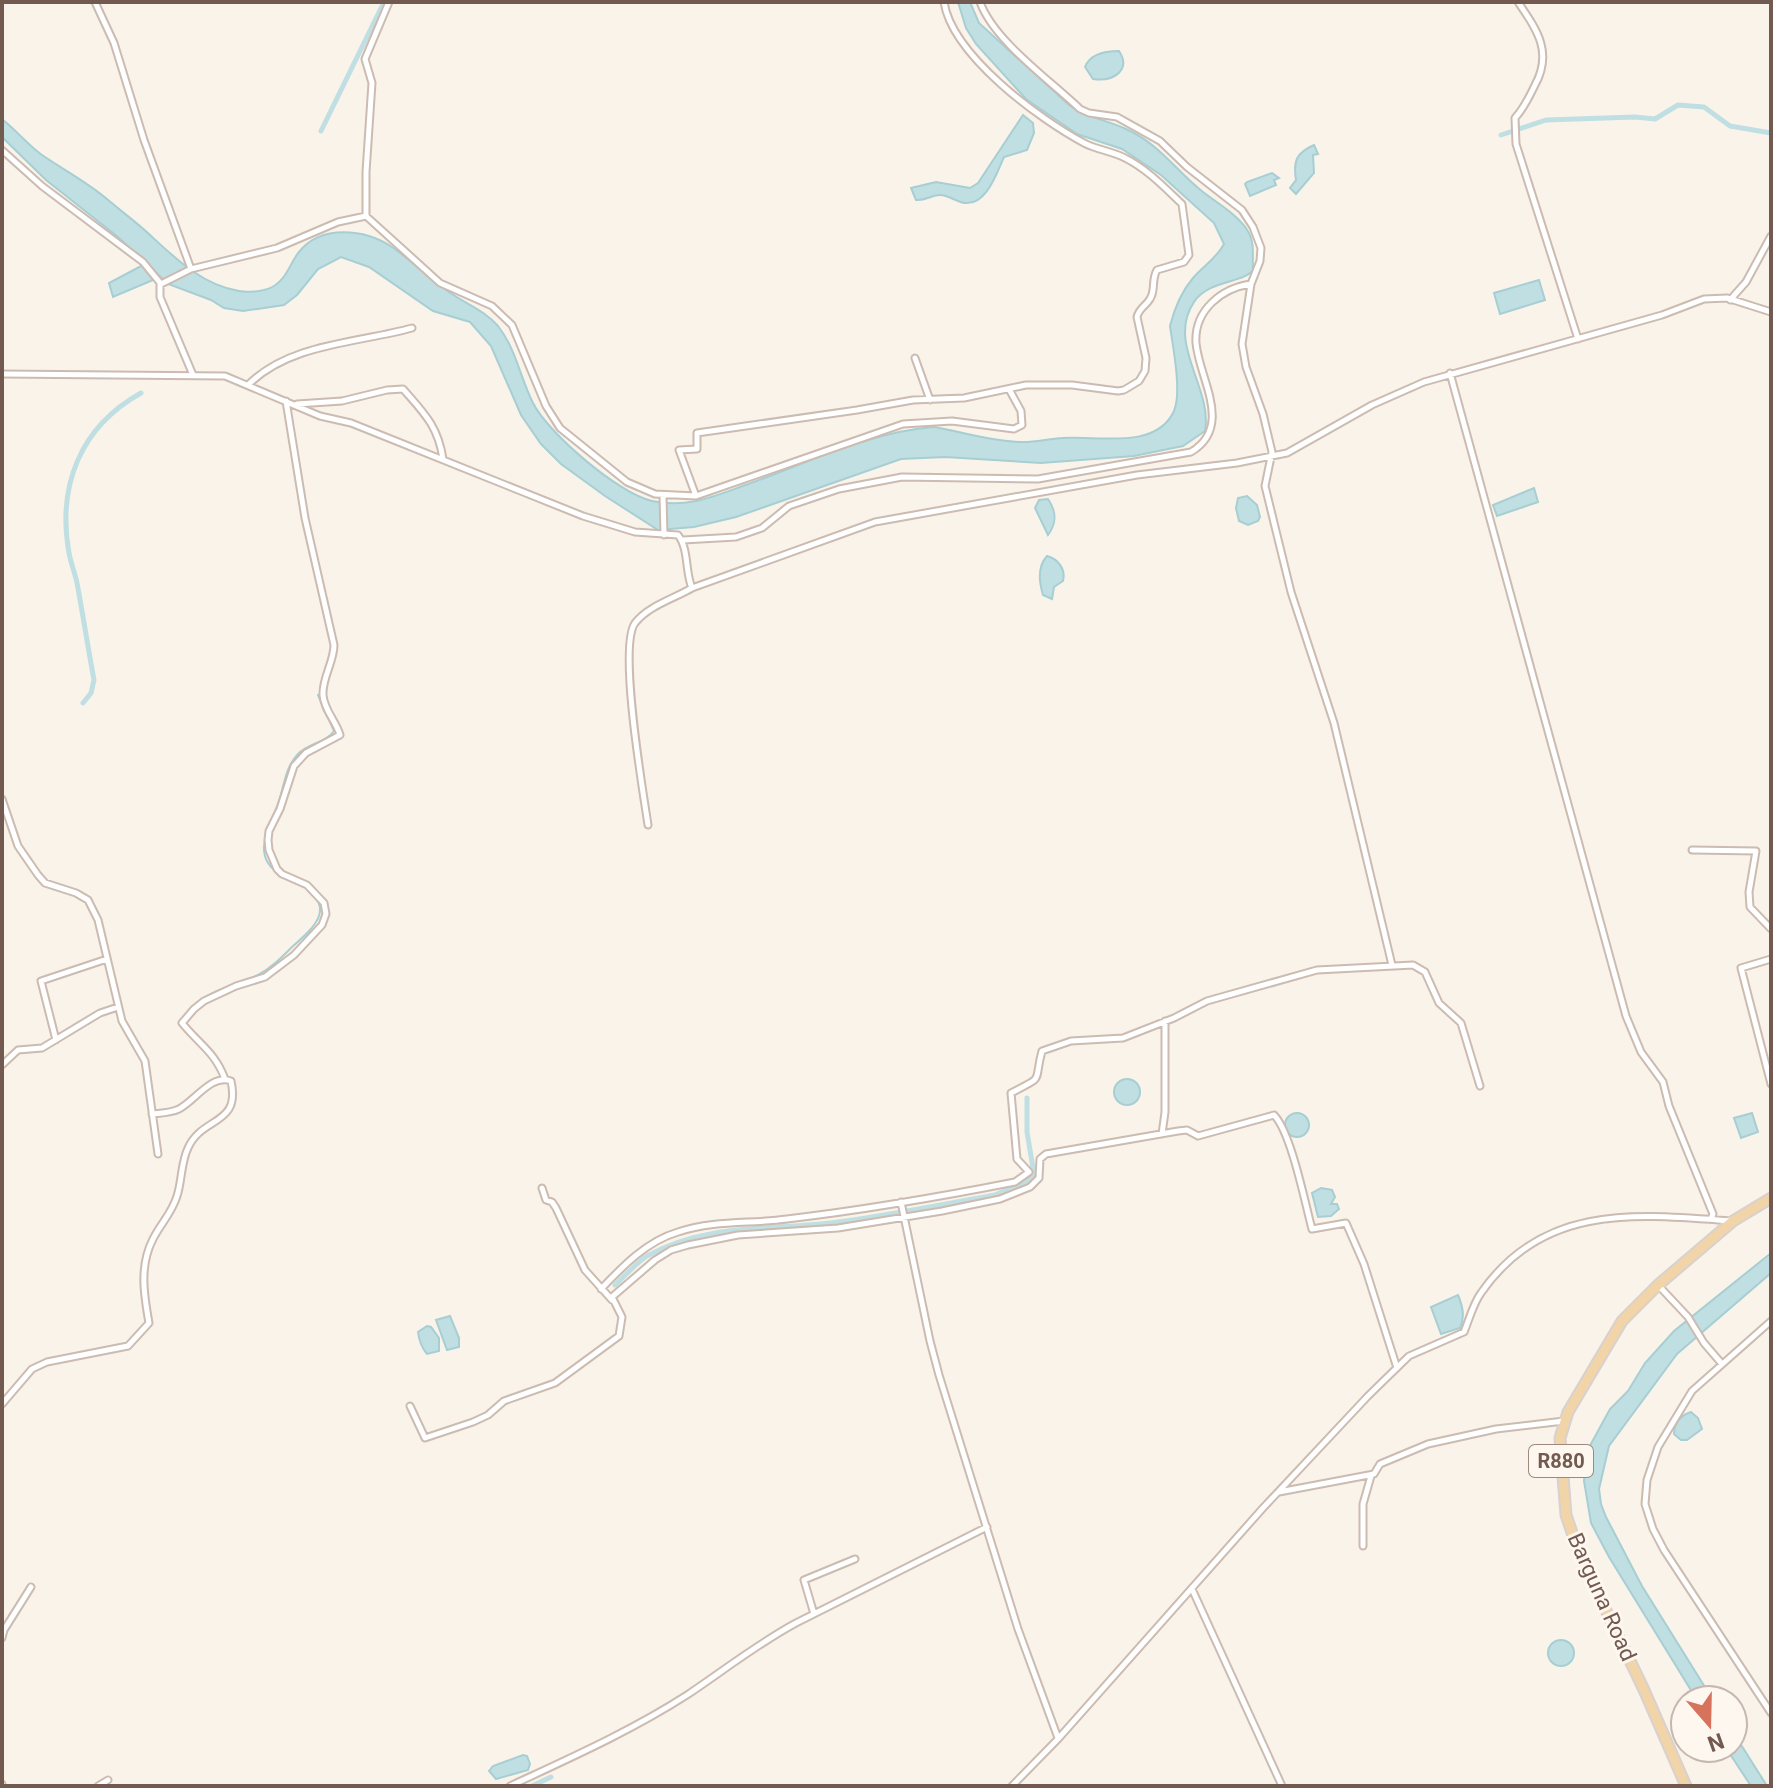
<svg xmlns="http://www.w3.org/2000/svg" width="1773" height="1788" viewBox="0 0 1773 1788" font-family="Roboto,sans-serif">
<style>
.water{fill:#c0dfe2;stroke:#a7ced3;stroke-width:2}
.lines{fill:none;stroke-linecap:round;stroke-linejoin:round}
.stream{stroke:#a7ced3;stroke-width:2}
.canal{stroke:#c0dfe2;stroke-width:5}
.street-casing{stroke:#ccbbb0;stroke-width:9}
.primary-casing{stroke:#d8d1ce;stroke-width:13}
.street{stroke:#fff;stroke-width:5}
.primary{stroke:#f2d4a9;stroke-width:9}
.labels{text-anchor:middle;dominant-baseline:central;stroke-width:6;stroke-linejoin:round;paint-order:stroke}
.shield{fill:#fdf7f0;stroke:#9c8980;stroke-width:2}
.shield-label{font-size:20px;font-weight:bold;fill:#735a50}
.street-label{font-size:22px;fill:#735a50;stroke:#fdf7f0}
</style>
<rect width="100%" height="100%" fill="#faf3ea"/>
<!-- water -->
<path class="water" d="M958 2H970L979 23 1069 105C1087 118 1107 120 1126 129 1161 145 1175 170 1203 192 1217 203 1240 216 1249 233 1255 244 1252 258 1253 270 1244 283 1208 280 1194 302 1166 344 1213 388 1205 431L1183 446 1134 456 1041 463 945 457 901 459 736 517 694 527 658 530 605 496 561 464 541 444 521 415 491 346 470 322 433 311 369 267 341 257 318 269 297 295 284 305 243 311 224 308 211 300 168 284 118 237 46 180 2 137V119C16 130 28 145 42 155 64 170 87 182 107 199 121 211 136 222 149 234 175 258 202 285 239 291 249 293 266 291 274 286 287 278 290 263 299 252 321 224 365 229 392 247 412 261 429 278 449 292 466 304 484 310 498 326 516 349 520 377 533 403 548 433 619 494 652 501 690 509 716 495 751 483 809 462 874 431 934 427 962 432 991 441 1019 442 1033 443 1047 439 1062 438 1095 435 1156 451 1174 411 1182 392 1173 347 1170 326 1174 310 1182 291 1193 278 1204 265 1216 259 1224 244L1214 223 1161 175 1122 149 1077 134 1026 99 976 44 966 28Z
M1119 51C1132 71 1112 82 1093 79L1085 67C1090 54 1106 51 1119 51Z
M1023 115 1033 123 1034 133 1027 150 1004 157C997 172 987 205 965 203 956 202 949 195 940 195 931 195 926 201 916 200L911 188 936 182 970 188 978 183Z
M1314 145 1318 154 1313 155 1314 173 1296 194 1290 188 1296 180C1293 161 1296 153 1314 145Z
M1272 173 1279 178 1274 180 1276 185 1250 196 1245 184 1247 182Z
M141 266H144L153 280 113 297 109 283Z
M1539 280 1545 300 1500 314 1494 293Z
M1534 488 1538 502 1497 516 1493 505Z
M1247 496 1257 505 1260 517 1258 521 1248 525 1239 521 1236 508 1238 498Z
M1048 499C1057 512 1057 523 1048 535L1035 508 1039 500Z
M1047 556C1058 559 1066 569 1063 581L1054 587 1052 599 1043 595C1039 582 1037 567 1047 556Z
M1114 1092a13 13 0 1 1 26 0a13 13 0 1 1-26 0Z
M1752 1113 1758 1132 1741 1138 1734 1118Z
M1285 1125a12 12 0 1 1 24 0a12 12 0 1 1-24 0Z
M1321 1188 1332 1190 1335 1197 1331 1204H1337L1339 1209 1331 1216 1318 1217 1312 1193Z
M1771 1253V1273L1677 1354 1609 1446 1599 1489 1601 1504 1606 1517 1642 1586 1713 1700H1697L1609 1557 1591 1523 1584 1481 1587 1451 1610 1409 1628 1391 1645 1363 1674 1331Z
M1458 1295C1463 1307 1465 1317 1460 1328L1441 1334 1431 1307Z
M450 1316 459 1338V1347L447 1350 436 1320Z
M427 1326 431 1327 439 1338V1351L427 1354C421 1347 419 1341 418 1332Z
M1691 1412 1698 1418 1702 1429 1687 1440H1681L1674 1434C1674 1423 1681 1415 1691 1412Z
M1548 1653a13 13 0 1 1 26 0a13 13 0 1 1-26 0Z
M1733 1732 1767 1786H1751L1726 1748H1733Z
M523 1755 527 1756 530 1764 528 1770 496 1779 489 1771 493 1766Z"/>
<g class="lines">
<!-- stream -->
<path class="stream" d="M280 874C249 856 271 825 279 801 285 783 285 768 298 754 308 743 326 743 334 731L318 695
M195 1005C213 988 237 986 258 975 271 968 281 958 292 947 316 926 337 907 300 884"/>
<!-- canal -->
<path class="canal" d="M321 131 384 2
M1501 135 1546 120 1635 117 1655 119 1678 105 1704 107 1730 126 1771 133
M83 703 91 693 94 680C88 648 83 615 77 583 75 573 71 564 69 553 57 486 80 427 141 393
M615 1285C625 1276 636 1263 647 1256 708 1222 772 1231 838 1222 891 1215 943 1204 995 1195L1029 1180 1034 1174 1027 1132V1098
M532 1786 551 1777"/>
<defs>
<path id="street" d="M95 2 114 43 144 140 191 269
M980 2C994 41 1050 80 1080 109L1089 113 1117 117 1160 141 1187 167 1242 210 1253 227 1261 248 1260 261 1251 284 1242 344 1246 367 1263 414 1272 452 1265 486 1291 592 1334 723 1392 965
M1518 2C1537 30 1553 52 1535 85 1529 97 1525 107 1515 118L1516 144 1578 339
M2 150 42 186 143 262 161 284 191 269 277 248 338 222 366 216 440 283 492 306 512 325 546 406 560 428 627 482 655 494 696 496 903 424 952 421 1014 429 1022 425 1021 411 1009 389
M366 216V172L372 83 365 59 389 2
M160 283V297L193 375
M1730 300 1746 282 1771 236
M915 358 930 400
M1450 373 1626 1016 1641 1052 1663 1082 1669 1106 1713 1214 1711 1219
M2 374 225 376 320 416 351 423 583 516 635 532 678 535C689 549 685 572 692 588L875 522 1137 475 1237 463 1287 453 1372 405 1424 382 1662 315 1704 299 1727 298 1771 312
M249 384C291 343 358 343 412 328
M297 404 342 401 387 390 403 389C424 413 438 426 443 459
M663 496 664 535
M696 496 679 450 697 449V433L857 410 913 400 964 398 1026 385H1072L1118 391 1124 390 1139 381 1145 371 1146 358 1137 317C1139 308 1145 307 1150 299 1156 290 1151 280 1157 270L1184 262 1189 255 1182 204C1164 187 1147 169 1125 158 1112 151 1097 150 1084 143 1039 119 952 55 944 2
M683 540 736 537 762 528 789 506 839 489 902 477 1038 479 1191 452C1234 426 1199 379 1196 343 1194 310 1222 288 1251 284
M2 799 18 846 38 875 45 883 76 893 88 900 98 920 122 1021 145 1061 158 1154
M648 825C643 791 618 647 635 623 648 606 673 599 692 588
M1692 850 1756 851 1749 892 1750 907 1771 929
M1771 959 1741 968 1771 1084
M56 1040 41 981 107 959
M2 1065 18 1050 42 1048 100 1013 118 1007
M225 1079C215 1052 199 1044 182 1023L194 1009 204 1001 236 986 265 977 294 955 322 925 326 914 324 903 307 885 282 874 277 869 269 850 268 840 269 831 280 809 294 766 306 753 340 735C336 721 324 710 323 695 322 678 334 662 334 645L305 518 286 401
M1162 1134 1165 1112V1021
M542 1188 546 1200 552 1202 556 1208 585 1270 612 1300
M901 1202 930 1341 939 1375 1018 1629 1058 1738
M1658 1285 1688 1317 1704 1343 1722 1364
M601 1289C623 1266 647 1241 678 1232 715 1220 750 1224 787 1219 863 1210 939 1197 1015 1182L1029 1172 1017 1159 1011 1093C1046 1075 1033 1084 1042 1051L1071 1041 1123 1038 1174 1018 1207 1001 1317 970 1413 965 1425 972 1439 1003 1461 1023 1480 1086
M1771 1321 1692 1391 1658 1447 1647 1480 1645 1504 1653 1529 1664 1550 1771 1713
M2 1404 32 1369 47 1362 128 1346 149 1323C144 1295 139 1266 153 1239 161 1223 172 1213 177 1196 182 1181 181 1162 188 1148 202 1116 241 1126 231 1081 211 1074 196 1100 179 1109 171 1113 161 1113 152 1114
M410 1406 425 1438 473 1422 488 1415 504 1401 555 1383 619 1336 622 1317 612 1297 655 1260 671 1250 688 1245 738 1235 838 1228 942 1211 1000 1199 1030 1187 1039 1178 1040 1159 1046 1154 1178 1131 1187 1130 1198 1136 1274 1115C1291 1132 1305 1203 1312 1229L1346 1223 1364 1264 1397 1368
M1279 1492 1374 1474 1380 1464 1428 1444 1496 1429 1564 1421
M1363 1546V1504L1371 1476
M1192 1589 1282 1786
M814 1614 804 1580 855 1559
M2 1638 4 1630 31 1587
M2 1784V1786
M98 1786 108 1780
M510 1786C570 1758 631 1731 687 1695 723 1671 757 1644 796 1623L987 1527
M1012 1786 1058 1739 1263 1508 1368 1396 1409 1356 1464 1332C1469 1320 1473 1304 1481 1293 1543 1203 1637 1214 1732 1221"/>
<path id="primary" d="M1686 1786 1644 1690 1580 1556 1566 1515 1560 1438 1568 1412 1622 1321 1658 1285 1733 1221 1771 1198"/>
</defs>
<!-- street casing -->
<use href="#street" class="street-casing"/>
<!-- primary casing -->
<use href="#primary" class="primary-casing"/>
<!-- street -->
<use href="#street" class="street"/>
<!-- primary -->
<use href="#primary" class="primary"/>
</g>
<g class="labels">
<!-- shield labels -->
<rect class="shield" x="1529" y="1445" width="64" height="32" rx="6"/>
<g class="shield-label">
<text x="1561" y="1461">R880</text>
</g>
<!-- street labels -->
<g class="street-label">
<text transform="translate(1602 1597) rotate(66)">Barguna Road</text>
</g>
</g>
<!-- border -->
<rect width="1773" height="1788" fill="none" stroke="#735a50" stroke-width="8"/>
<!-- north arrow -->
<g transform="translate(1709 1724) rotate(160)"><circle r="38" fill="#fdf7f0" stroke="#c6b8b0" stroke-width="2"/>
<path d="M0-6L14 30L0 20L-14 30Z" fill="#d7725c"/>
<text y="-12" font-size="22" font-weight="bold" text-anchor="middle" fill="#735a50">N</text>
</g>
</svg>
